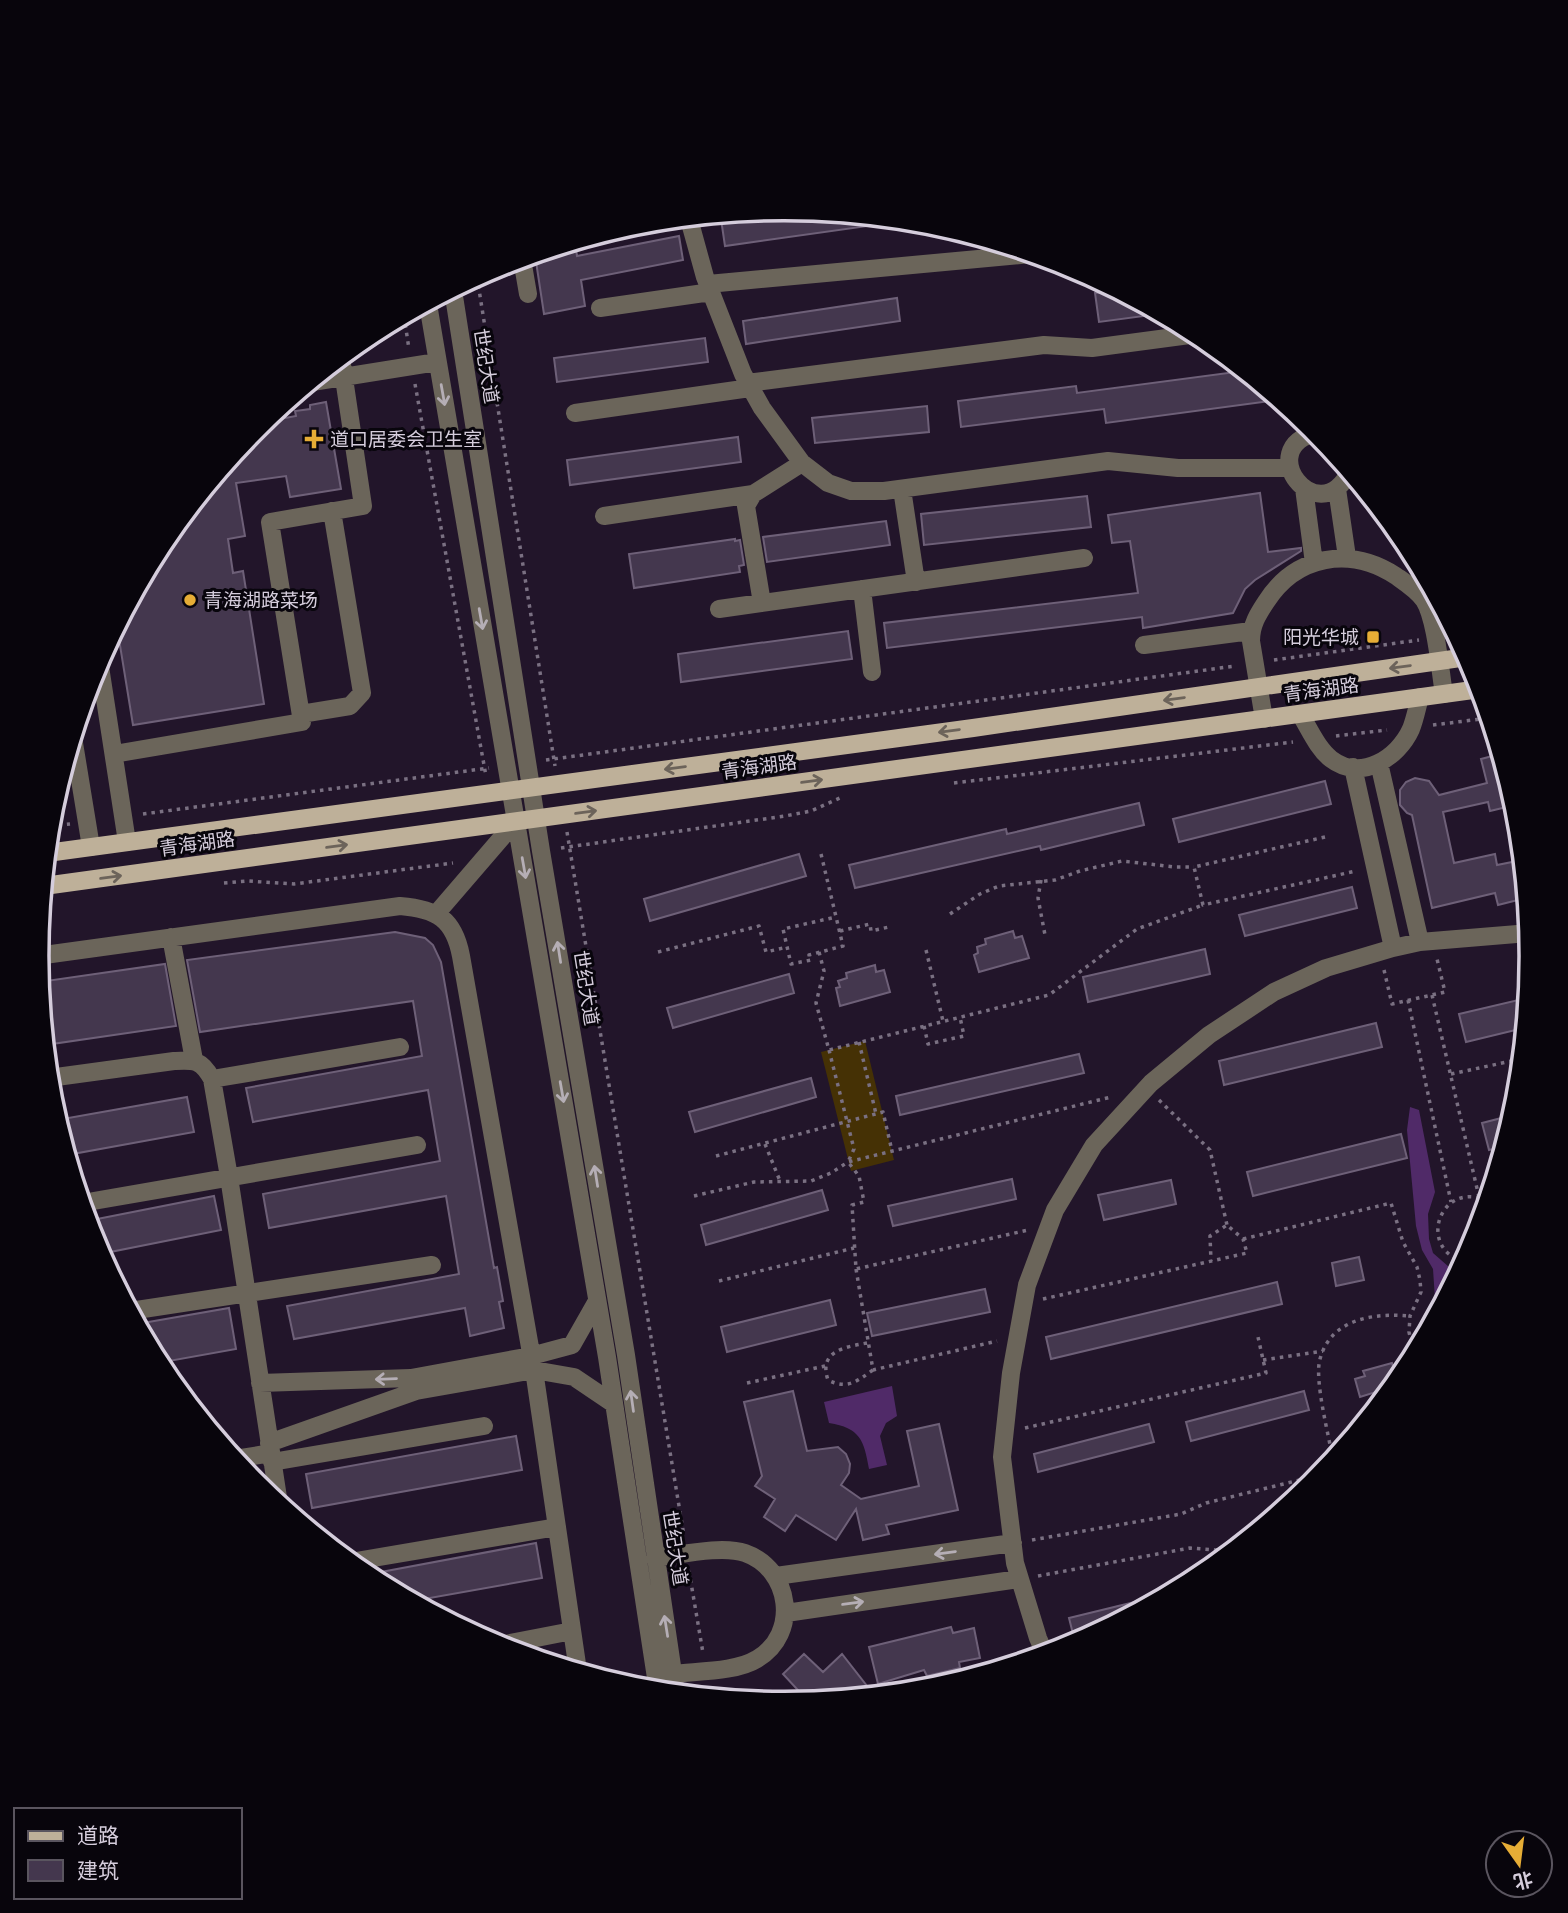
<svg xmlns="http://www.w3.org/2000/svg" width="1568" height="1913" viewBox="0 0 1568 1913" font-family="'Roboto Condensed','Noto Sans SC',sans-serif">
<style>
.green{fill:#453105}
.water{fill:#502a68}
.building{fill:#44374e;stroke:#6e6078;stroke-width:2}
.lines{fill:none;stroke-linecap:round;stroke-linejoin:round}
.path{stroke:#7a7082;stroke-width:3.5;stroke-dasharray:3.5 5;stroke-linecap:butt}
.minor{stroke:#6b655a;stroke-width:18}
.major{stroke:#beb099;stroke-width:18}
.oneway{stroke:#b5aeb5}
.oneway2{stroke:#6c635a}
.poi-dot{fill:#e6ad36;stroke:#08050c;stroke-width:2.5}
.labels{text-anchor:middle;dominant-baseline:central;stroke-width:6;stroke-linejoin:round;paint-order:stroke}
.street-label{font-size:19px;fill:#d5cddc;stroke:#08050c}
.poi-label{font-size:19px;fill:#d5cddc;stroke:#08050c;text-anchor:start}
.rim{fill:none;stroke:#d5cddc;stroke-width:3.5}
</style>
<rect width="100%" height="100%" fill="#22152a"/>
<!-- green -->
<path class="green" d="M865 1041 894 1160 851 1171 821 1052Z"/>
<!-- water -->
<path class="water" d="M1410 1107 1419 1110 1435 1192 1428 1214 1429 1239 1433 1253 1449 1267V1290L1436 1314 1433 1269 1422 1250 1416 1226 1407 1130Z
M892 1386 897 1416 886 1423 880 1436 887 1465 869 1469C864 1440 860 1428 829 1423L824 1402Z"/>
<!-- building -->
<path class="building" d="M788 210 875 218V225L725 246 721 219Z
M679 236 683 260 581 280 585 306 544 314 535 255 575 243 577 256Z
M1116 291 1129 298 1159 314 1099 322 1095 293Z
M897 298 900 321 746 344 743 321Z
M705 338 708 362 557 382 554 358Z
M1243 371 1278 400 1106 423 1104 409 961 427 958 401 1076 386 1077 393Z
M326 402 341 489 290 497 286 476 236 483 245 536 228 539 233 573 243 571 264 704 133 725 117 627 163 541 256 428 264 422 296 416 295 411 310 409V405Z
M927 406 929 432 815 443 812 418Z
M738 437 741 462 570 485 567 460Z
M1260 493 1268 552 1301 548V551L1255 580 1245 589 1233 613 1143 628 1142 617 887 648 884 623 1138 593 1130 541 1112 543 1108 515Z
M1087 496 1091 527 924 545 921 514Z
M886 521 890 545 767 562 763 537Z
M735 539V541L740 540 744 565 739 566 740 572 634 588 629 554Z
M848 631 852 659 681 682 678 654Z
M1500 754 1515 805 1490 811 1488 802 1443 812 1454 863 1495 854 1497 865 1522 860 1526 898 1498 905 1495 893 1432 908 1412 815 1407 813 1400 805V790L1406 782 1415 778 1429 781 1439 795 1487 783 1481 759Z
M1325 781 1331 804 1179 842 1173 819Z
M1139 803 1144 825 1041 850 1040 846 855 888 849 865 1006 829 1007 834Z
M799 854 806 876 650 921 644 899Z
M1352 887 1357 908 1245 936 1239 915Z
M1013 931 1015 938 1022 936 1029 958 979 972 974 955 978 953 977 947 986 944 985 939Z
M395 932 425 938 433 945 441 962 494 1268 497 1267 503 1301 499 1302 504 1328 470 1336 465 1308 294 1339 287 1306 459 1274 446 1196 269 1228 263 1194 440 1161 428 1090 253 1122 246 1088 422 1056 413 1001 200 1032 187 960Z
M1205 949 1210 974 1088 1002 1083 977Z
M165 964 176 1026 45 1045 39 982Z
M875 965 876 972 884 970 890 992 840 1006 836 988 840 987 838 981 847 978 846 973Z
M789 974 794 993 673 1028 667 1008Z
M1527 998 1524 1028 1466 1042 1459 1014Z
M1376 1023 1382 1047 1224 1085 1219 1061Z
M1079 1054 1084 1073 900 1115 896 1096Z
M811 1078 816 1097 695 1132 689 1112Z
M187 1097 194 1132 67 1155 57 1120Z
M1513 1115 1503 1147 1489 1150 1482 1123Z
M1401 1134 1407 1158 1253 1196 1247 1172Z
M1012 1179 1016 1199 893 1226 888 1206Z
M1171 1180 1176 1204 1104 1220 1098 1195Z
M822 1190 828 1210 706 1245 701 1225Z
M214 1196 221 1230 100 1254 87 1221Z
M1359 1257 1364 1280 1336 1286 1332 1263Z
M1277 1282 1282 1304 1051 1359 1046 1337Z
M985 1289 990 1312 872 1336 867 1313Z
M830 1300 836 1325 727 1352 721 1327Z
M229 1308 236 1349 158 1363 137 1324Z
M1392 1363 1397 1381 1392 1387 1360 1397 1355 1379 1365 1376 1363 1371Z
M793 1391 807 1451 838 1447 846 1454 850 1464 849 1473 841 1485 861 1499 919 1486 907 1431 939 1424 958 1510 886 1525 889 1534 863 1540 856 1509 836 1540 796 1515 785 1531 764 1517 775 1499 755 1486 762 1476 744 1402Z
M1304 1391 1309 1410 1191 1441 1186 1422Z
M1149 1424 1154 1442 1038 1472 1034 1454Z
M516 1436 522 1470 312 1508 306 1474Z
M536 1543 542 1578 413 1601 365 1575Z
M1147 1599 1149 1605 1100 1631 1074 1638 1069 1618Z
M951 1627 953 1633 974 1628 980 1658 959 1662 960 1668 927 1676 924 1670 878 1684 869 1647Z
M804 1654 823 1672 842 1654 874 1695 808 1701 783 1674Z"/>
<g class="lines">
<!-- path -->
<path class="path" d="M477 277 555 766
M404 316 409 349
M415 384 486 776
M1274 660 1419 640
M1433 725 1489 718
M1336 736 1387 730
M546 760 1235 666
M954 783 1293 742
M143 814 489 768
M50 826 70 824
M567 832 684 1536
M1325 837 1194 867 1203 905 1356 871
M561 848 785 816 811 811 842 797
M821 854 843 946 809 955 811 960 791 964 783 929 836 917
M1041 880 1038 898 1045 935
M224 883 248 881 294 884 453 863
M950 914 980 894 999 886 1055 880 1080 871 1122 861 1175 867H1194
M840 931 870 924 871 931 889 927
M926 950 943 1021
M658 952 759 926 766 952 787 947
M819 952 824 971 816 1003 829 1050 1049 995 1137 929 1203 905
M1384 970 1392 1004 1445 992 1437 959
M1432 995 1479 1197
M1408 1000 1451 1202
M924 1026 928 1044 964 1036 960 1017
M859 1042 876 1114
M829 1050 854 1149 848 1162 859 1176 864 1202 852 1205 856 1269 1028 1230
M1451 1074 1521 1059
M1159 1100 1210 1150 1227 1225
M765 1144 780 1181
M716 1156 883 1112 892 1151
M694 1196 754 1182 811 1181 831 1173 848 1162 1111 1097
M1243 1239 1391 1203 1403 1242 1417 1267 1420 1280 1421 1292 1410 1316 1409 1332 1414 1354
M1464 1262C1415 1247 1442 1179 1487 1201
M856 1269 873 1370 997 1341
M719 1281 854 1248
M1043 1299 1247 1253 1243 1239 1227 1225 1210 1236 1211 1261
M867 1343C845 1347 818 1351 828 1380 848 1390 857 1381 873 1370
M1263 1360 1323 1351
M747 1383 825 1366
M1025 1428 1266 1373 1258 1337
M1333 1460C1329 1436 1314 1380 1320 1359 1331 1318 1375 1313 1409 1316
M1032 1540 1181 1514 1206 1503 1320 1475
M689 1571 703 1653
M1038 1576 1190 1548 1216 1550 1239 1545"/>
<!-- minor -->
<path class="minor" d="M689 219 705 277 743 374 762 408 802 463 828 483 851 491H884L1108 461 1178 468H1290
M522 259 528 294
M708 284 1031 254
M453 290 541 851 626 1355 676 1693
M428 304 607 1357 658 1691
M600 308 711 292
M312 382 437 362
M747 383 1044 345 1092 348 1197 334
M575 413 750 388
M1316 433C1253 448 1317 532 1349 473
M1304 488 1314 563
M902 489 916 582
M1337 489 1347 557
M604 516 753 494
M862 589 872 672
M762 603 746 506 753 494 802 463
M719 609 1084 558
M1144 645 1251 631
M99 660 127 842
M301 714 350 706 362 693 332 511
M1300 714C1309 728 1317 748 1331 759 1361 782 1398 758 1411 729 1415 719 1417 708 1420 697
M1264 719 1251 641C1251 625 1258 614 1266 602 1296 555 1350 546 1396 576 1406 583 1417 590 1424 600 1436 619 1440 670 1444 694
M73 737 91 847
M114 754 302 722 270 522 363 506 341 358
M1379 763 1420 942
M436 914 516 821
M171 937 194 1060
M1393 948 1420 942 1529 933
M37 956 400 906C437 909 454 919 461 956L534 1370 578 1671
M49 1078 174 1061C194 1060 201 1059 212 1079L229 1177 279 1504
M212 1079 400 1047
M82 1203 417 1145
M130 1311 432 1265
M260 1383 411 1378 531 1356 572 1345 597 1301
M269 1443 416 1391 534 1370 574 1377 614 1404
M235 1459 271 1453
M272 1462 484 1426
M655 1558C680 1555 722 1545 745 1553 791 1569 800 1634 757 1659 736 1672 698 1671 673 1674
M350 1562 557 1527
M776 1576 1013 1543
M786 1613 1019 1579
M495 1646 572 1631
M1045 1654 1038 1638 1015 1563 1002 1457 1011 1373 1027 1285 1055 1210 1094 1145 1151 1083 1209 1035 1274 992 1326 968 1393 948 1353 767"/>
<!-- major -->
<path class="major" d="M47 853 973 728 1467 657
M44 886 1480 689"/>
</g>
<!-- one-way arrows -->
<defs><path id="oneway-shaft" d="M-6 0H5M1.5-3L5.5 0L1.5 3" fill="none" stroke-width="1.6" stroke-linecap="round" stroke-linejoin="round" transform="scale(1.75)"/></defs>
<g class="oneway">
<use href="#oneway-shaft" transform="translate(443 395) rotate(80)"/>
<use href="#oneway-shaft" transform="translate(481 619) rotate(80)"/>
<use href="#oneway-shaft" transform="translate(524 868) rotate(80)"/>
<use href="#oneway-shaft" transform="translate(559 952) rotate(-99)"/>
<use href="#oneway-shaft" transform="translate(562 1092) rotate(80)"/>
<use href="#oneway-shaft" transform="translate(596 1176) rotate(-99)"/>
<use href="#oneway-shaft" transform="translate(386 1379) rotate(178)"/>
<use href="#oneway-shaft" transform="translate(632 1401) rotate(-98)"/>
<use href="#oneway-shaft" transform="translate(945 1553) rotate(172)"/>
<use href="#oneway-shaft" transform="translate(853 1603) rotate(-8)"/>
<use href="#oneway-shaft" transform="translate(666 1626) rotate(-99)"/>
</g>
<g class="oneway2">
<use href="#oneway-shaft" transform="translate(1400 667) rotate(172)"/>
<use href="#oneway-shaft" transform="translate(1174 699) rotate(172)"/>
<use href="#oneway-shaft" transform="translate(949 731) rotate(172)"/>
<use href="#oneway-shaft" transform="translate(675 768) rotate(172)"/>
<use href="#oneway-shaft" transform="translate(812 781) rotate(-8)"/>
<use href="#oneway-shaft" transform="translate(586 812) rotate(-8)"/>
<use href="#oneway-shaft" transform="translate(337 846) rotate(-8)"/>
<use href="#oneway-shaft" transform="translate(111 877) rotate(-8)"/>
</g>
<!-- markers -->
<g class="poi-dot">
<path d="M310.5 428.5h7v7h7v7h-7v7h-7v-7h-7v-7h7z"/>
<circle cx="190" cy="600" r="7"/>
<rect x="1366" y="630" width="14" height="14" rx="3.5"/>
</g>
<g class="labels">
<!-- street labels -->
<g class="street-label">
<text transform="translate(486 366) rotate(81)">世纪大道</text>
<text transform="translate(1321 690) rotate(-8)">青海湖路</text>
<text transform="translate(759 767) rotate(-8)">青海湖路</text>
<text transform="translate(197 844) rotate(-8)">青海湖路</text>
<text transform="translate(586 988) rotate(81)">世纪大道</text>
<text transform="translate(675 1548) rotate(81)">世纪大道</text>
</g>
<!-- poi labels -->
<g class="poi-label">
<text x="330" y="439">道口居委会卫生室</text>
<text x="204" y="600">青海湖路菜场</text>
<text x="1359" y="637" text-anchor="end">阳光华城</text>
</g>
</g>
<!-- crop -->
<path d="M0 0H1568V1913H0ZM49 956a735 735 0 1 1 1470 0a735 735 0 1 1-1470 0Z" fill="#08050c" fill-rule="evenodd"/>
<path class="rim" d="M49 956a735 735 0 1 1 1470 0a735 735 0 1 1-1470 0Z"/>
<!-- legend -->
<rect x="14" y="1808" width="228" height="91" fill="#08050c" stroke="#5a555f" stroke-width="2"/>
<rect x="28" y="1831" width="35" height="10" fill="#beb099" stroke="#5a555f" stroke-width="2"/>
<text x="77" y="1843" font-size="21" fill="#d5cddc">道路</text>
<rect x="28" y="1860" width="35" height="21" fill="#44374e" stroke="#5a555f" stroke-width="2"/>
<text x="77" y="1878" font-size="21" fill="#d5cddc">建筑</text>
<!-- north arrow -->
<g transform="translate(1519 1864) rotate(166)"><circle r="33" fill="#08050c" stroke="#5a555f" stroke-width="2"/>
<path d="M0-5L12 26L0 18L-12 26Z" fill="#e6ad36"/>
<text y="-10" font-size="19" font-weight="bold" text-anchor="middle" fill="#d5cddc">北</text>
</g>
</svg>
